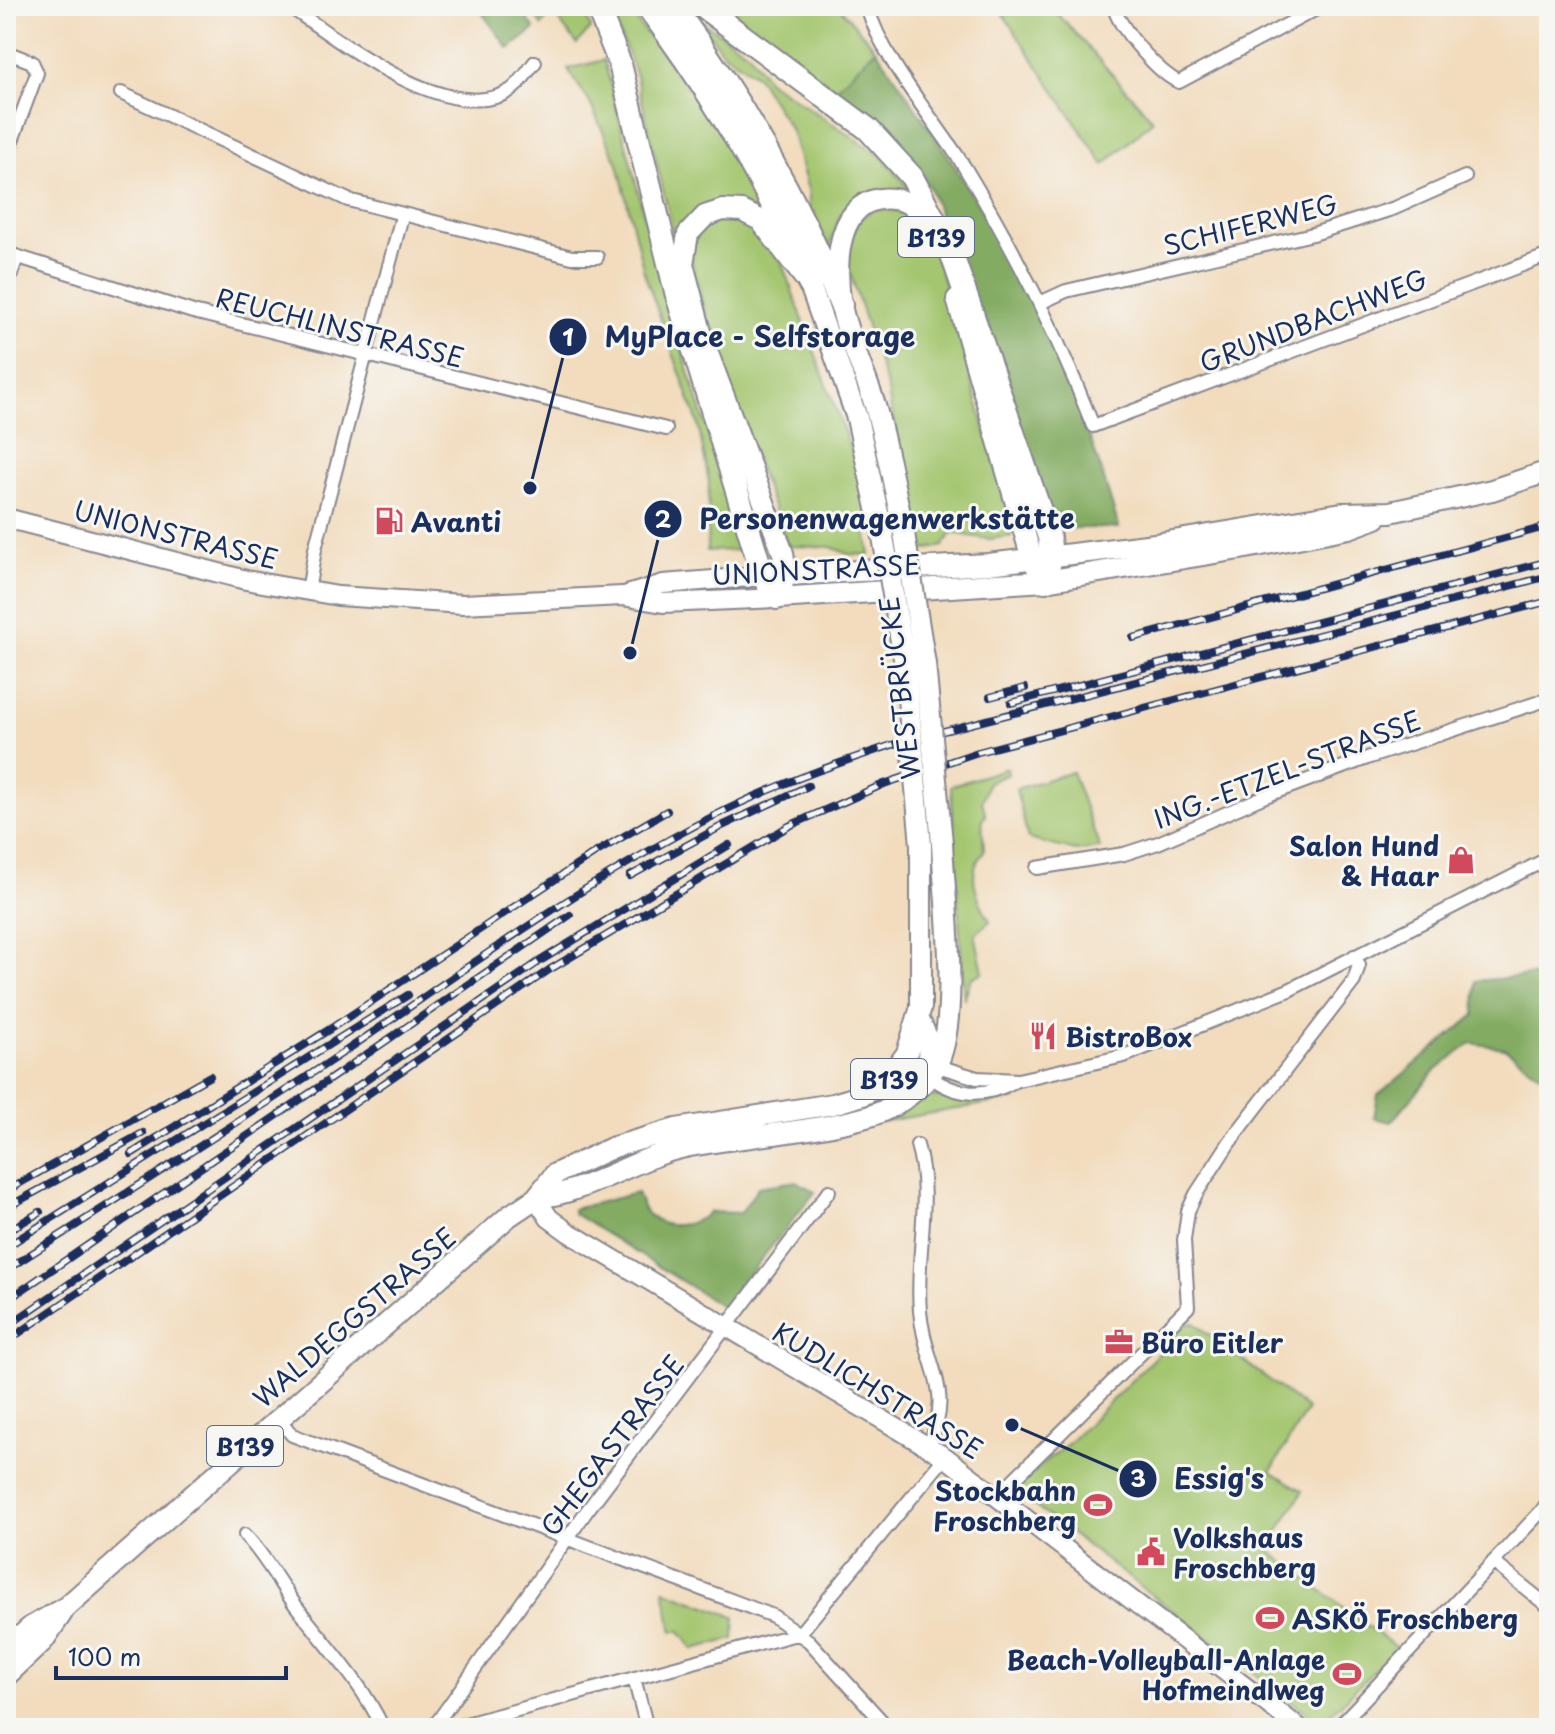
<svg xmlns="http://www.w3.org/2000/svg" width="1555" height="1734" viewBox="0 0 1555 1734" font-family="'Playpen Sans',sans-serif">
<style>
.green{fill:#a4c66f;stroke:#607a66;stroke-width:2}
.forest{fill:#83ab62;stroke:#4f6d60;stroke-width:2}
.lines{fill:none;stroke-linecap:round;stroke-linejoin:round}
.street-casing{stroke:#86868e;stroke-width:16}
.secondary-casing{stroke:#86868e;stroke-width:22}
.primary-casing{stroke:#86868e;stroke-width:24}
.highway-casing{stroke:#86868e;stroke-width:26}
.street{stroke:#fff;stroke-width:12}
.secondary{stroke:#fff;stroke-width:18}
.primary{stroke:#fff;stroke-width:20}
.highway{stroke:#fff;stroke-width:22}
.rail-casing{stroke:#1b2f5e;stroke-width:8}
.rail{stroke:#f6f6f2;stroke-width:5;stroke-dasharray:15;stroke-linecap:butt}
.primary-bridge-casing{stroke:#86868e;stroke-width:24;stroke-linecap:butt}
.primary-bridge{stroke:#fff;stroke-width:20}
.labels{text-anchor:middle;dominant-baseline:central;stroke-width:6;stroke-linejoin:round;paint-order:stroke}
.shield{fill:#f6f6f2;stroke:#5d6b8a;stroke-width:2}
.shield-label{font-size:24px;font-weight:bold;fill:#1b2f5e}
.street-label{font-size:26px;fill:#1b2f5e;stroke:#f6f6f2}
.poi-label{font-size:26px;font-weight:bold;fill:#1b2f5e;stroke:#f6f6f2;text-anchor:start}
.leader{fill:none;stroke:#1b2f5e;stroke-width:3}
.callout-dot{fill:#1b2f5e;stroke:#f6f6f2;stroke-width:3}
.mark-label{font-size:24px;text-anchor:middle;font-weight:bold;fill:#fff}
.callout-label{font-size:28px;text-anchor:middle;font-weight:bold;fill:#1b2f5e;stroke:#f6f6f2;stroke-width:6;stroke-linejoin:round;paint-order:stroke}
</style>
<rect width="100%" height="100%" fill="#f6f6f2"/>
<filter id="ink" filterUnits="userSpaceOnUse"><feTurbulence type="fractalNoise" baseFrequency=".0125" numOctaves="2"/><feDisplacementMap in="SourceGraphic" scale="16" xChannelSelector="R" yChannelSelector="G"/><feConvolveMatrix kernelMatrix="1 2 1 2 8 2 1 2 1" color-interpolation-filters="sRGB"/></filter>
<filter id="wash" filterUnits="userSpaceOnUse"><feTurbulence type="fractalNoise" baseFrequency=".006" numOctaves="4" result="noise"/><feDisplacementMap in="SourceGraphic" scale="32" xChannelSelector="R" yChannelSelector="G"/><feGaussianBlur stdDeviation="1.8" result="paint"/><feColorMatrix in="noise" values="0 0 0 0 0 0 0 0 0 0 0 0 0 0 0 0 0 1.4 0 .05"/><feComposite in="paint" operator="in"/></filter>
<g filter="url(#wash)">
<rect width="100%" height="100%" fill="#f2dcbd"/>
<!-- green -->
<path class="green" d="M528 6H581L591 28 577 44 556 17 547 18 542 26Z
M609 6H625L714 120 770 216 756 208 679 231 675 240 636 76Z
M720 6H838L876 49 836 89Z
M1020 6H1051L1153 120 1104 165 1003 14Z
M700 20 749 53 768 81 880 155 915 195 854 201 840 215 829 249 809 209V193L791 131 757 76 722 52Z
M604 60 668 306 743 541 741 550 707 551 709 482 698 423 644 272 618 164 590 103 568 69Z
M874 209C902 209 917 213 932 240L1012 525 1011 536 989 539 952 533 943 546 922 550 917 523H912L888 391 848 267V242L861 218Z
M727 220 753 226 781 261 859 472 871 525 865 526 870 555 848 554 831 547 788 546 717 359 690 255 698 233 714 222Z
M1007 768 1008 774 988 782 982 801 986 816 982 819 984 851C965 872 977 899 990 921L975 934 983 972 971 978 964 1000 951 786Z
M1072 772 1100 848 1076 851 1028 839 1016 789Z
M1013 1090 1015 1099 880 1122 927 1096 968 1099Z
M1194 1323 1307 1409 1271 1471 1303 1491 1267 1549 1397 1648 1323 1721 1315 1719 1012 1489 1069 1443 1168 1344 1166 1340 1186 1324Z
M664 1590 735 1617 734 1639 693 1649 680 1631H672Z"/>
<!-- forest -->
<path class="forest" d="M477 6H518L535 29 509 49Z
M876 49C929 127 984 206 1027 290 1066 367 1095 446 1119 528H1055L930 189 900 145 836 89Z
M1549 974V1081L1504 1048 1471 1043 1433 1073 1391 1122 1374 1118 1378 1095 1475 1015 1476 981Z
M797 1181 815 1192 723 1307 573 1213V1209L637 1193C639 1199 642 1206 645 1211 661 1232 694 1227 709 1212L741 1213 758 1187Z"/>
</g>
<g filter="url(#ink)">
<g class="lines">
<defs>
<path id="street" d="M289 6C336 39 451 129 511 90 521 83 528 71 535 62
M867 6C883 62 934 118 965 168 1016 252 1058 335 1093 426L1549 255
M1114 6C1117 26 1160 75 1179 82L1322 6
M6 52 32 62 37 73 6 157
M121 93 348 200 572 257H597
M6 253 193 312 666 429
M6 289 17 257
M1042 302 1066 291 1313 234 1395 208 1465 177
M308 592 315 549 402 216
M1037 868 1124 854 1158 843 1263 797 1370 757 1549 699
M894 1074 931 1064 977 1078 1018 1080 1124 1056 1289 990 1549 858
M929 1076C957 1097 984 1098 1015 1081
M917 1145C933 1197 915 1257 920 1311 925 1370 956 1387 928 1447
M277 1417 292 1435 773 1616 809 1641 888 1728
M997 1496 1188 1307 1184 1240 1188 1211 1196 1194 1229 1143 1354 981 1359 965 1354 956
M245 1535C266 1557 278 1582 296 1606 327 1647 361 1681 383 1728
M1493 1562 1549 1607
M634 1678 647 1728
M433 1728 586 1512 829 1191
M451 1728 800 1633 945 1457
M1337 1728 1549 1503"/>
<path id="secondary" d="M6 518 246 580 338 596 463 604 622 596 663 603 777 598
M627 595 663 584 775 575
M536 1198 549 1218 568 1232 945 1457 1299 1728"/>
<path id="primary" d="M957 299 1032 559 1045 581
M903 527C894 488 887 448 876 409 866 374 848 340 841 305 834 265 836 192 894 199 911 201 923 213 931 228
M786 575 988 564 1155 544 1342 513 1390 512 1492 490 1549 471
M777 598 786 575 783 553 704 343 683 264 688 234 705 216 723 210 742 211 760 220 810 285 857 418 882 531
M777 598 1045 581 1246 548 1349 528 1376 518
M919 1020 928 1039 929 1076
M536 1198C590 1193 636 1156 690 1146 749 1135 812 1133 870 1116 895 1108 923 1089 936 1066 961 1022 944 896 942 843
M6 1649 31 1627 66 1607 509 1216 536 1198 555 1174 614 1147 676 1129 833 1104 863 1095 886 1082 907 1053 921 1007V845
M6 1676 43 1641 62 1613"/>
<path id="highway" d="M597 6 620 64 676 292 763 576 777 598
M647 6C712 93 768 185 810 285
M673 6C741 99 797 198 841 305
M702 6 868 129 912 177 951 252 1049 537 1051 557 1045 581"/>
</defs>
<!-- street casing -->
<use href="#street" class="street-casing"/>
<!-- secondary casing -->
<use href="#secondary" class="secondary-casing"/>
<!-- primary casing -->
<use href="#primary" class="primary-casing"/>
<!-- highway casing -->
<use href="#highway" class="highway-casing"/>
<!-- street -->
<use href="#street" class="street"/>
<!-- secondary -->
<use href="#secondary" class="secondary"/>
<!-- primary -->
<use href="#primary" class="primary"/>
<!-- highway -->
<use href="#highway" class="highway"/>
<defs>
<path id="rail" d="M1133 638 1549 526
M990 697 1025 688
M1011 703 1549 561
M630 876 722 826 808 786
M131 1154 330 1029 595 853 667 811
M6 1191 210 1076
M6 1208 143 1133
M6 1232 40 1212
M6 1247 408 995
M6 1270C120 1197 235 1125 347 1050 472 965 595 873 732 807 786 781 844 761 901 742L1549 576
M6 1301 570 915
M6 1327 540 961 729 845
M6 1342 549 970 789 826 884 784 978 752 1549 601"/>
</defs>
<!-- rail casing -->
<use href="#rail" class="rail-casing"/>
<!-- rail -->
<use href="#rail" class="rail"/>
<defs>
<path id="primary-bridge" d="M903 527 925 664 942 843
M882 531 905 664 921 845"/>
</defs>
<!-- primary-bridge casing -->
<use href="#primary-bridge" class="primary-bridge-casing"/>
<!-- primary-bridge -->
<use href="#primary-bridge" class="primary-bridge"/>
</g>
</g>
<!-- icons -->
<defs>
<symbol id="fuel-bare" viewBox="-9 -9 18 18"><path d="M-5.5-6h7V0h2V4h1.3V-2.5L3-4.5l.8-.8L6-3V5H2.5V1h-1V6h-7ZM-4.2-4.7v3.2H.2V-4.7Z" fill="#d1495b" stroke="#f6f6f2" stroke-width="2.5" paint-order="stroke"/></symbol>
<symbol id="shop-bare" viewBox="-9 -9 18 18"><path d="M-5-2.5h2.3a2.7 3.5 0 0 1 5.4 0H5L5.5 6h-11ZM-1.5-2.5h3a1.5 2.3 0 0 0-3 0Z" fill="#d1495b" stroke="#f6f6f2" stroke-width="2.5" paint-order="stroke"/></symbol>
<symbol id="restaurant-bare" viewBox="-9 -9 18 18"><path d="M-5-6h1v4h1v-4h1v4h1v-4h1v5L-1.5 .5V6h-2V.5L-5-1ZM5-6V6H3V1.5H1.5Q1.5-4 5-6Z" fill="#d1495b" stroke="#f6f6f2" stroke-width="2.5" paint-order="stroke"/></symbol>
<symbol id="office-bare" viewBox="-9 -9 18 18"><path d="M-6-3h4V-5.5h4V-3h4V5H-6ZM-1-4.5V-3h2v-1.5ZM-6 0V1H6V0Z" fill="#d1495b" stroke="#f6f6f2" stroke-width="2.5" paint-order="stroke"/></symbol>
<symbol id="stadium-bare" viewBox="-9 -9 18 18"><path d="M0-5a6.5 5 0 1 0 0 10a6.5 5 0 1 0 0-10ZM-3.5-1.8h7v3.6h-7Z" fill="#d1495b" stroke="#f6f6f2" stroke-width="2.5" paint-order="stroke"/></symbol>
<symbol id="civic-bare" viewBox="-9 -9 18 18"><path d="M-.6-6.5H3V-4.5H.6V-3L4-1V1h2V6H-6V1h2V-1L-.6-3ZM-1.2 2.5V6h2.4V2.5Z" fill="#d1495b" stroke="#f6f6f2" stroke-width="2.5" paint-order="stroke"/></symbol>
</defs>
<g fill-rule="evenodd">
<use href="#fuel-bare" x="369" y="501" width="40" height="40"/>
<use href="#shop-bare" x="1441" y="840" width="40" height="40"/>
<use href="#restaurant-bare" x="1023" y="1016" width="40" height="40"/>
<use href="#office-bare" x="1099" y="1322" width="40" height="40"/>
<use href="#stadium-bare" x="1078" y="1485" width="40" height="40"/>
<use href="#civic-bare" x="1131" y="1532" width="40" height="40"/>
<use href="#stadium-bare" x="1250" y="1598" width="40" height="40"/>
<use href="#stadium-bare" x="1327" y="1654" width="40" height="40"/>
</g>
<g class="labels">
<!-- shield labels -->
<g class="shield">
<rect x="898" y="217" width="76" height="40" rx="6"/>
<rect x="851" y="1059" width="76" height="40" rx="6"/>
<rect x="207" y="1426" width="76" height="40" rx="6"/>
</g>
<g class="shield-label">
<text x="936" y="237">B139</text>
<text x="889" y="1079">B139</text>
<text x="245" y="1446">B139</text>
</g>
<!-- street labels -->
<g class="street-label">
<text transform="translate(1250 224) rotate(-14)">SCHIFERWEG</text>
<text transform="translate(1313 320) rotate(-21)">GRUNDBACHWEG</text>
<text transform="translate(340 327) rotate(14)">REUCHLINSTRASSE</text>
<text transform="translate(176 534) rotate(14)">UNIONSTRASSE</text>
<text transform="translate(816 569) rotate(-3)">UNIONSTRASSE</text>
<text transform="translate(899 688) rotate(-97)">WESTBRÜCKE</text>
<text transform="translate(1287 769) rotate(-21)">ING.-ETZEL-STRASSE</text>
<text transform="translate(354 1317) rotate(-41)">WALDEGGSTRASSE</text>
<text transform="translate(878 1390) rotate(31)">KUDLICHSTRASSE</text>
<text transform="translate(612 1445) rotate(-53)">GHEGASTRASSE</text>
</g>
<!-- poi labels -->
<g class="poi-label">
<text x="411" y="521">Avanti</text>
<text x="1439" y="845" text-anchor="end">Salon Hund<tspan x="1439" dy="30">&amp; Haar</tspan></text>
<text x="1065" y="1036">BistroBox</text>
<text x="1141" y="1342">Büro Eitler</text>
<text x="1076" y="1490" text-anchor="end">Stockbahn<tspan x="1076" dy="30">Froschberg</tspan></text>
<text x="1173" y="1537">Volkshaus<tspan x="1173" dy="30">Froschberg</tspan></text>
<text x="1292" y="1618">ASKÖ Froschberg</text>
<text x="1325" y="1659" text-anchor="end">Beach-Volleyball-Anlage<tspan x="1325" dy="30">Hofmeindlweg</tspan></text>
</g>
</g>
<!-- callouts -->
<path class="leader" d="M530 488L568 337M630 653L663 519M1012 1425L1138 1479"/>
<g class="callout-dot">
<circle cx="530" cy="488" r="8"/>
<circle cx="630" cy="653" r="8"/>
<circle cx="1012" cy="1425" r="8"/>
<circle cx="568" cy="337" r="20"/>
<circle cx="663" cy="519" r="20"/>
<circle cx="1138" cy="1479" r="20"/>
</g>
<g class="mark-label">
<text x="568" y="346">1</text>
<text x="663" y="528">2</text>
<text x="1138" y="1487">3</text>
</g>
<g class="callout-label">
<text x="760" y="347">MyPlace - Selfstorage</text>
<text x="887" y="529">Personenwagenwerkstätte</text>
<text x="1219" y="1489">Essig's</text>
</g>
<!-- margin -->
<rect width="1555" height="1734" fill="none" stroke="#f6f6f2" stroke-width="32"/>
<!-- scale -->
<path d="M56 1666v12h230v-12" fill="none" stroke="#1b2f5e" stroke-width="4"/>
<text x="68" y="1666" font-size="24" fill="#1b2f5e" stroke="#f6f6f2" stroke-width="6" paint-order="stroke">100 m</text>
</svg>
